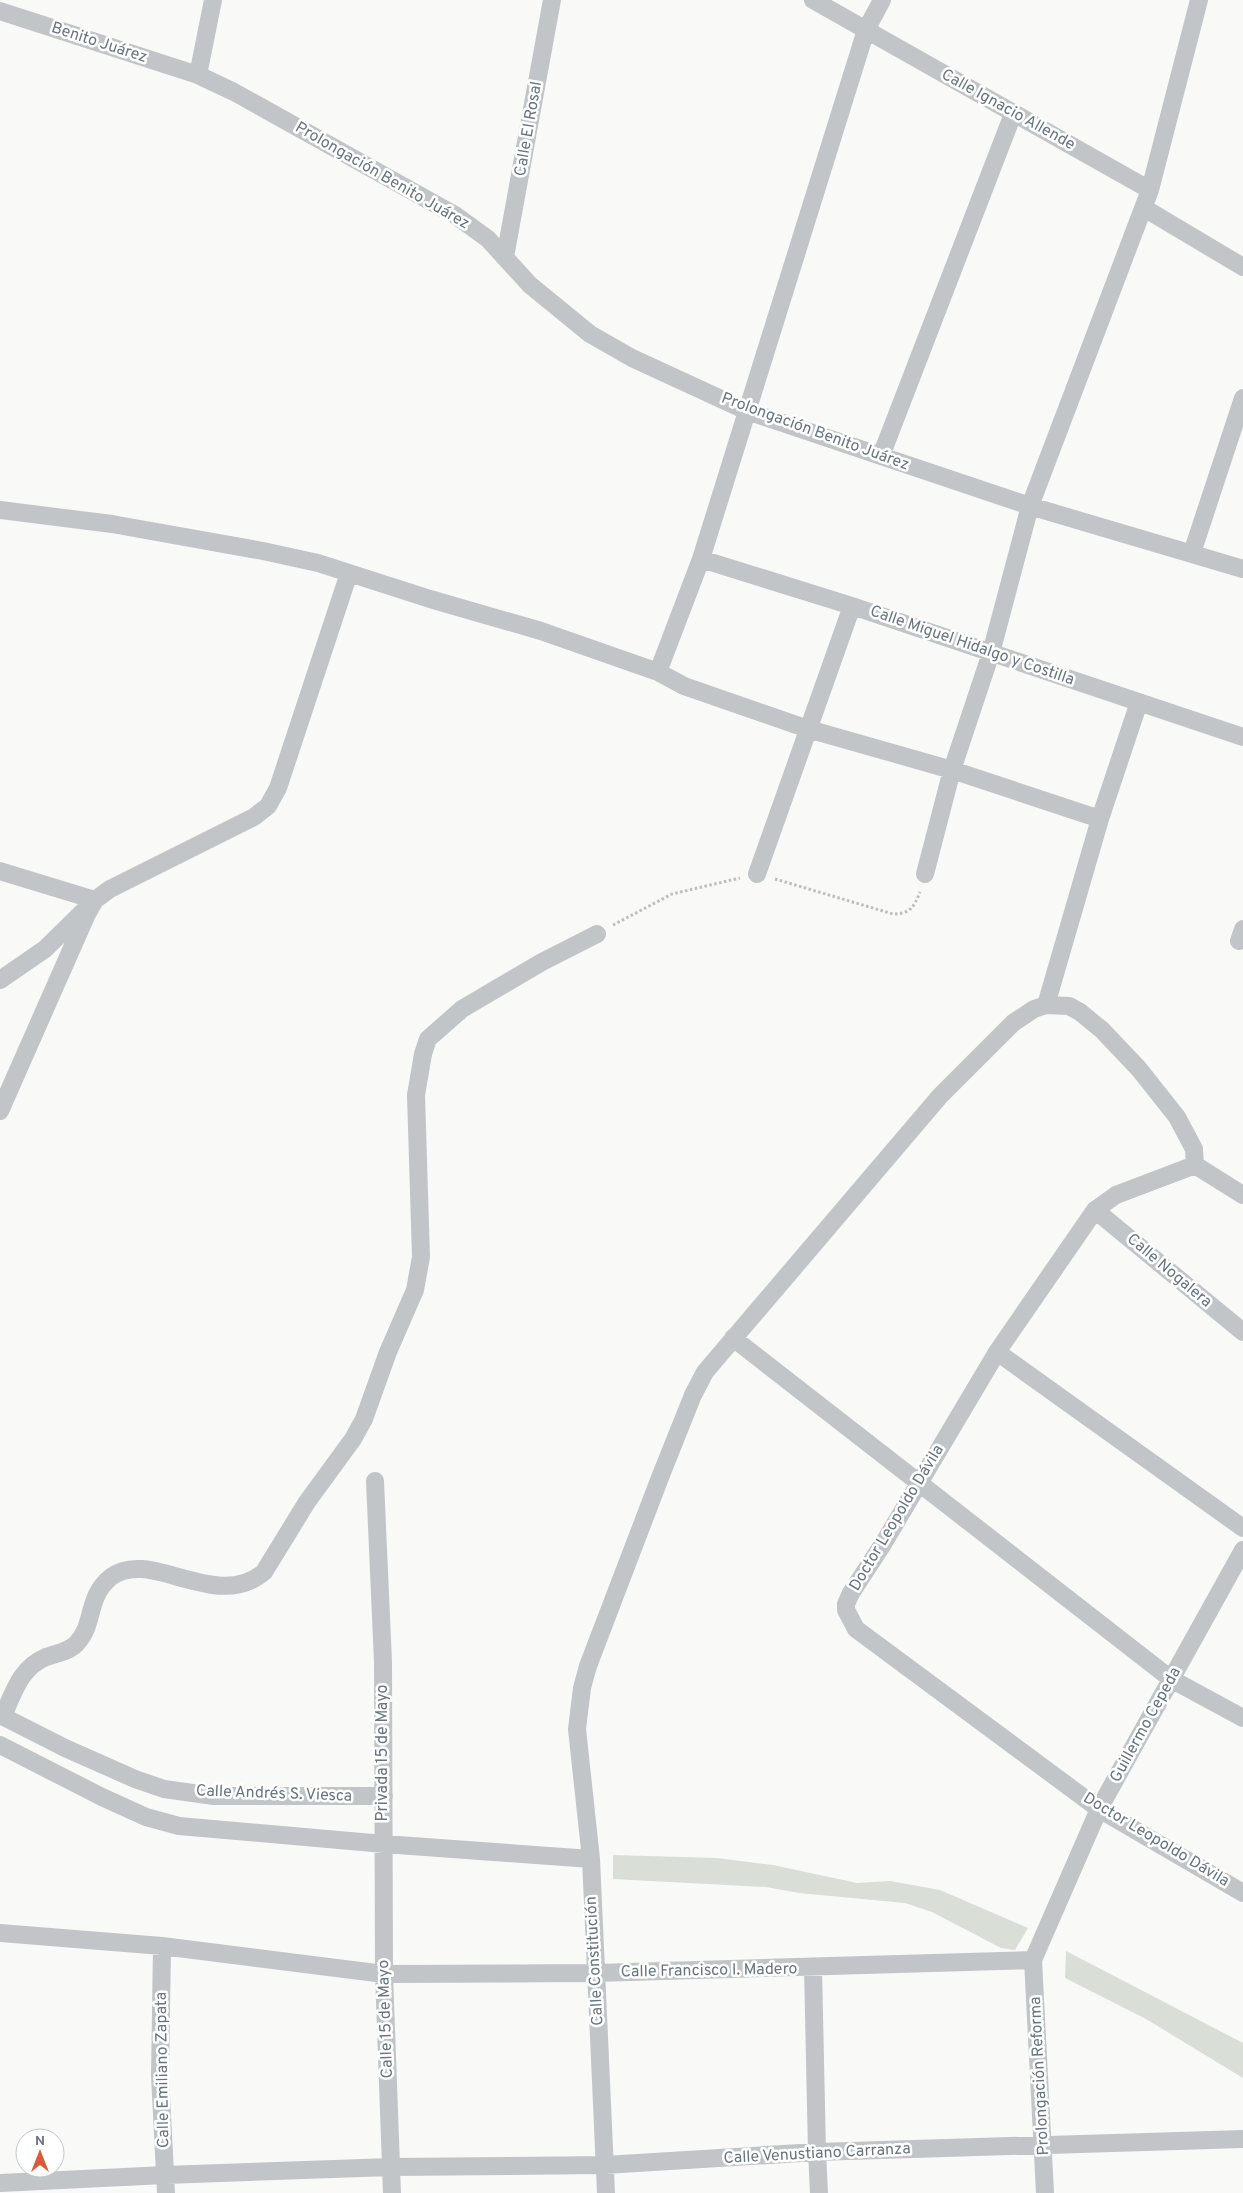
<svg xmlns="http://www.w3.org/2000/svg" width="1243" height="2193" viewBox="0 0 1243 2193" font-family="Overpass,sans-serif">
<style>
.green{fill:#d9ded7}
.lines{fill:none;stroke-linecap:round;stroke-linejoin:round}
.path{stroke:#bbbec0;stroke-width:3;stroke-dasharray:2.5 2.5;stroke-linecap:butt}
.street{stroke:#c1c5c8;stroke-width:18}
.labels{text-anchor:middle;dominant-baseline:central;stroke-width:5;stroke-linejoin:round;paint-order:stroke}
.street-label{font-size:16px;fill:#667580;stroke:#fff}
</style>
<rect width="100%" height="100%" fill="#f9f9f7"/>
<!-- green -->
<path class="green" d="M613 1855 717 1858 773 1865 857 1883 890 1881 940 1890 1028 1928 1015 1950 1001 1948 932 1912 905 1903 799 1893 766 1887 613 1879Z
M1066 1951 1243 2043V2078L1146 2019 1065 1978Z"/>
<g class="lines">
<!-- path -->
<path class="path" d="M775 879 893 914C910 914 914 907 920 892
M613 925 672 894 740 878"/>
<!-- street -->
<path class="street" d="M813 0 1150 190
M0 11 198 75 234 92 455 215 488 239 530 285 590 334 632 358 747 411 1030 506 1243 569
M198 75 213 0
M1144 208 1243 267
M505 257 552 0
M881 456 1013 114
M0 510 112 524 263 551 318 563 430 599 541 631 658 672 684 686 808 729 952 770 1100 819
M1192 553 1243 398
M701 559 852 606 1243 737
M658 672 701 559 866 30 882 0
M0 871 95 900 45 949 0 980
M757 874 852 606
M925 874 952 770 991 653 1030 506 1150 190 1199 0
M1239 941 1243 929
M1046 1005 1100 819 1139 702
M0 1111 87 914 95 900 110 889 254 817 268 806 278 788 349 573
M1195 1165 1116 1195 1095 1210 997 1352 883 1544 851 1593 846 1604V1610L856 1629 1099 1809 1243 1893
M1095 1210 1243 1332
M733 1338 1171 1679 1243 1718
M997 1352 1243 1528
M375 1481 383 1662 384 1974 392 2193
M0 1715 65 1748 135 1779 164 1789 214 1796H384
M3 1716C14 1692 20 1668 46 1657 57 1653 69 1652 77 1643 95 1624 86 1597 111 1577 150 1547 216 1613 264 1572L307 1502 353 1439 364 1419 388 1352 415 1290 421 1257 416 1095 423 1054 428 1039 462 1009 542 962 597 934
M0 1745 102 1797 146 1817 179 1826 384 1844 591 1859
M0 1933 162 1946 384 1974 596 1973 1033 1960
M162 1946 160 2076 166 2193
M813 1968 817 2152 819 2193
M0 2183 165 2175 391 2167 605 2165 817 2152 1243 2139
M606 2193 591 1859 577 1729 582 1688 588 1666 661 1475 693 1395 705 1372 940 1096 1013 1023 1034 1009 1046 1005 1069 1006 1080 1012 1102 1030 1139 1069 1177 1117 1194 1149 1195 1165 1243 1195
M1045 2193 1033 1960 1099 1809 1243 1550"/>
</g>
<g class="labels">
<!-- street labels -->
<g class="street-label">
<text transform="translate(99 43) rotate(18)">Benito Juárez</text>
<text transform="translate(1008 110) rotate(29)">Calle Ignacio Allende</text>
<text transform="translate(529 129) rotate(-80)">Calle El Rosal</text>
<text transform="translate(382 176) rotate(30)">Prolongación Benito Juárez</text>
<text transform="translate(815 432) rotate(20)">Prolongación Benito Juárez</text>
<text transform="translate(972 646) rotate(19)">Calle Miguel Hidalgo y Costilla</text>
<text transform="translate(1169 1271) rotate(40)">Calle Nogalera</text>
<text transform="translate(897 1518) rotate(-59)">Doctor Leopoldo Dávila</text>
<text transform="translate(1146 1725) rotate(-61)">Guillermo Cepeda</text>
<text transform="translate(383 1753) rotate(-90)">Privada 15 de Mayo</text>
<text transform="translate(274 1794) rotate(2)">Calle Andrés S. Viesca</text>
<text transform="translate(1156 1840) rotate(31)">Doctor Leopoldo Dávila</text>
<text transform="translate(595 1961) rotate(-93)">Calle Constitución</text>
<text transform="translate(709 1971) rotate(-1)">Calle Francisco I. Madero</text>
<text transform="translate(386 2019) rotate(-92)">Calle 15 de Mayo</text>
<text transform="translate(163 2070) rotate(-91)">Calle Emiliano Zapata</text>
<text transform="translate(1040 2076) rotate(-93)">Prolongación Reforma</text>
<text transform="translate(817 2154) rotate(-3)">Calle Venustiano Carranza</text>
</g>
</g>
<!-- north arrow -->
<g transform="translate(40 2153)"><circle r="24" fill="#ffffff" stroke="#c2c8cc"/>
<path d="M0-4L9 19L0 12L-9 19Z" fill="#d75d3a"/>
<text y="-8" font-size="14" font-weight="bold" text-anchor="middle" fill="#667580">N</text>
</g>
</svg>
